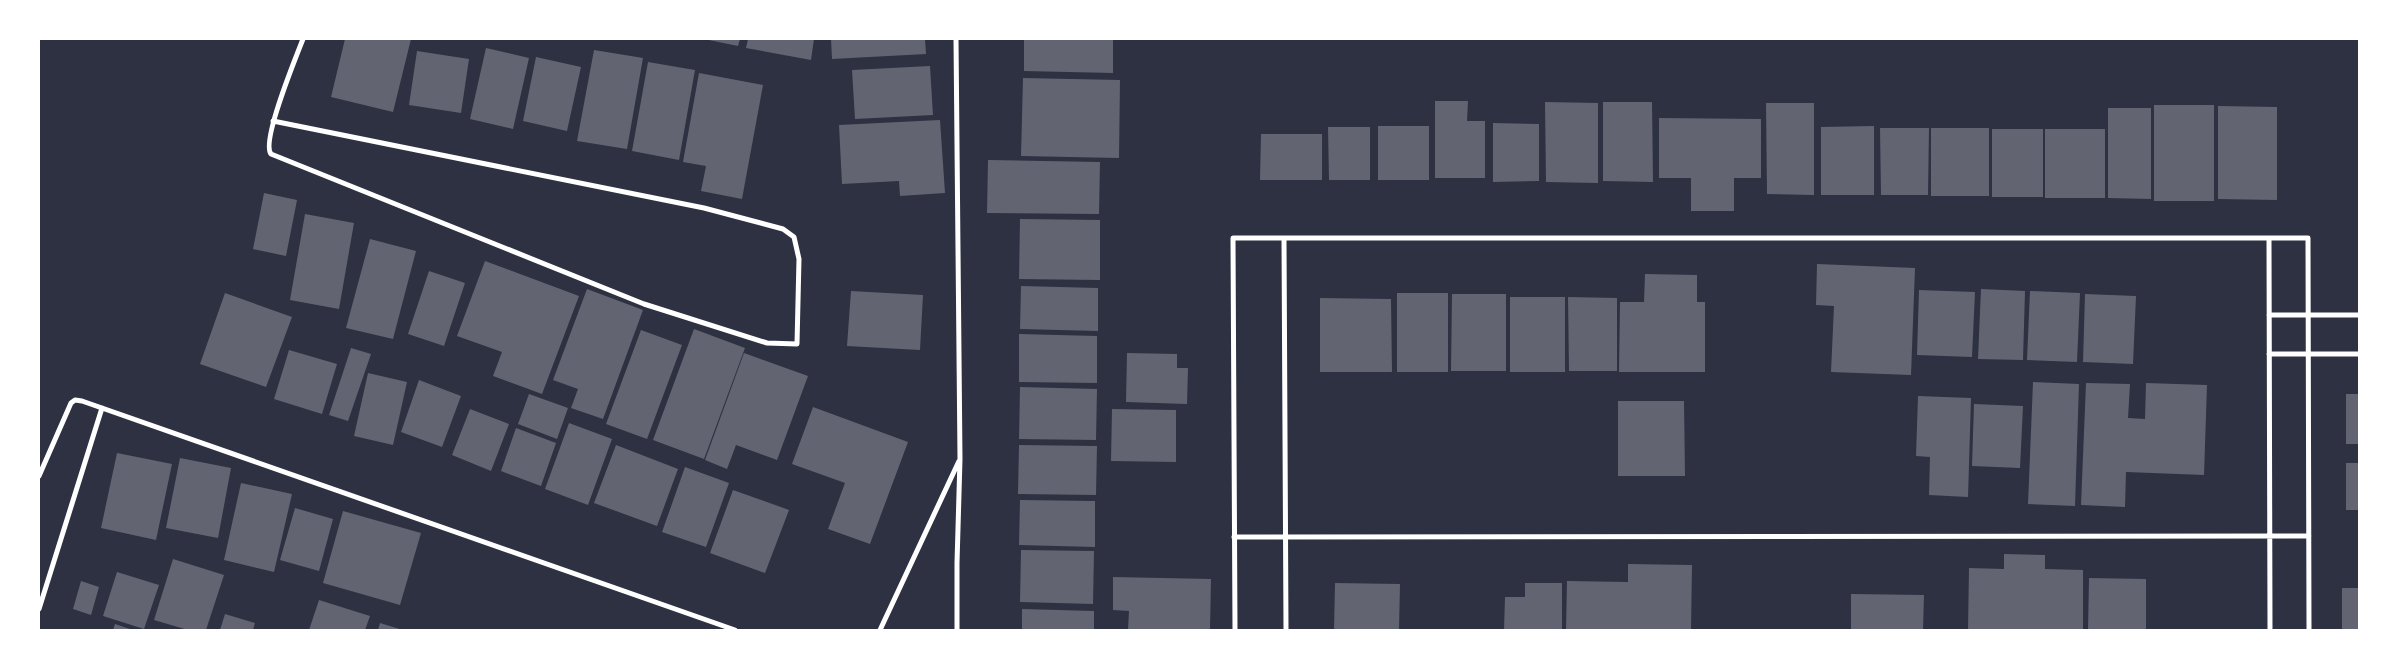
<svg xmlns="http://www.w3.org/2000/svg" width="2398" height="669" viewBox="0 0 2398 669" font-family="'DM Sans',sans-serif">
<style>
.building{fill:#626471}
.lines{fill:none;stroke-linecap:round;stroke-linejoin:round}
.minor{stroke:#fff;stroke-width:5}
</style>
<rect width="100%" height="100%" fill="#2d3142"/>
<!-- building -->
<path class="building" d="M345 39H411L393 112 331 97Z
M704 39H740L738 46Z
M748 39H814L811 60 746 48Z
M831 39H925L926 54 832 59Z
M1024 39H1113V73L1024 71Z
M486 48 529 58 513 129 470 119Z
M594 50 643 58 627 149 577 141Z
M417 51 469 59 461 113 409 105Z
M536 57 581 67 567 131 523 121Z
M648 62 695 70 679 160 632 151Z
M930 66 933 115 855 119 852 70Z
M699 73 763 85 742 199 701 191 706 166 683 162Z
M1023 78 1120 80 1119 158 1021 156Z
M1435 101H1468L1467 121H1485V178H1435Z
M1545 102 1598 103V183L1546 182Z
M1603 102H1652L1653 182 1603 181Z
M1766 103H1814V195L1767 194Z
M2154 105H2214V201H2154Z
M2218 106 2277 107V200L2218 199Z
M2108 108H2151V199L2108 198Z
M1659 118 1761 119V178H1734V211H1691V178H1659Z
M940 120 945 193 900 196 899 181 842 184 839 125Z
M1493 123 1539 124V181L1493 182Z
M1378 126H1429V180H1378Z
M1874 126V195H1821V127Z
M1328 127H1370V180H1329Z
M1880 128H1929L1928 195H1881Z
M1931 128H1989V196H1931Z
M1992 129H2043V197H1992Z
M2045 129H2105V198H2045Z
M1261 134H1322V180H1260Z
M988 160 1100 162 1099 214 987 213Z
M264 193 297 200 286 256 253 249Z
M305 214 354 223 339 309 290 300Z
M1020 219 1100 220V280L1019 279Z
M370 239 416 251 393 339 346 328Z
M485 261 579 296 542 394 493 376 502 352 457 336Z
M1817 264 1915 268 1911 375 1831 372 1834 306 1816 305Z
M429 271 465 283 444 346 408 334Z
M1645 274 1697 275V302H1705V372H1619L1620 302H1644Z
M1021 286 1098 288V331L1020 329Z
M587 289 643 310 603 419 571 408 578 389 553 380Z
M1981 289 2025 291 2023 360 1978 359Z
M1919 290 1975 292 1972 357 1917 355Z
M851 291 923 295 920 350 847 346Z
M2030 291 2080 293 2077 362 2027 360Z
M225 293 292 317 266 387 200 364Z
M1397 293H1448V372H1397Z
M1452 294H1506V371H1451Z
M2085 294 2136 296 2133 364 2083 362Z
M1510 297H1565V372H1510Z
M1568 297 1617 298V371H1569Z
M1320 298 1391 299 1392 372H1320Z
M694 329 745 348 704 459 653 440Z
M641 330 682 345 647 439 606 424Z
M1019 334 1097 336V383L1019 382Z
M351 348 371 354 348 421 329 415Z
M289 350 337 364 322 414 274 399Z
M744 353 808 376 777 460 736 445 727 469 705 460Z
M1127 353 1177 354V368H1188L1187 404 1126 402Z
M368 373 407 382 393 445 354 436Z
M419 380 461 396 442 447 401 432Z
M2033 382 2079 384 2075 506 2028 504Z
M2086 383 2130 384 2128 418 2145 419 2146 383 2207 385 2204 475 2126 472 2125 507 2081 505Z
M1020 387 1097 389 1096 440 1019 439Z
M529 394 568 408 557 439 518 424Z
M2346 394H2359V444H2346Z
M1918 396 1971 398 1968 497 1929 495 1930 457 1916 456Z
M1618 401H1684L1685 476H1618Z
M1974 404 2023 406 2020 468 1972 466Z
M813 407 908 442 870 544 828 529 845 483 792 464Z
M470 409 509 424 491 471 452 455Z
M1112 409 1176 410V462L1111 461Z
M569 423 612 439 588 505 545 489Z
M516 428 556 443 541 486 501 471Z
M616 445 678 469 657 526 594 503Z
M1019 445 1097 446 1096 495 1018 494Z
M117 453 172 464 156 540 101 528Z
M180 458 231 468 218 538 166 528Z
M2346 463H2359V510H2346Z
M685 467 729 483 706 547 662 532Z
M241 483 292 494 274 572 224 560Z
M733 490 789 510 765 573 710 553Z
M1020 500 1095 501V547L1019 545Z
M295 508 333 519 319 571 280 560Z
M343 511 421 533 400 605 323 583Z
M1021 550 1094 551 1093 604 1020 602Z
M2004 554 2045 555V569L2083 570V630H1968L1969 568 2004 569Z
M173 559 224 575 206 630H188L154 620Z
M1628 564 1692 565 1691 630H1566L1567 581 1628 582Z
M117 572 159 585 144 629 103 616Z
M1113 577 1211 579 1210 630H1128L1129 611 1113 610Z
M2089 578 2146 579V630H2088Z
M81 581 99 587 91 615 73 609Z
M1335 583 1400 584 1399 630H1334Z
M1525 583H1562V630H1504L1505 597H1525Z
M2342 588H2359V630H2342Z
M1851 594 1924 595 1923 630H1851Z
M319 600 370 616 365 630H309Z
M1022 609 1094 611V630H1022Z
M225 614 255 623 253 630H220Z
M380 623 403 630H378Z
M115 624 133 630H113Z"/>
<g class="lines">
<!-- minor -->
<path class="minor" d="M956 39 960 459 957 563V630
M273 121 704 208 783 229 794 237 799 259 797 344 767 343 644 304 271 154C261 142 296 57 303 39
M1284 238 1286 630
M2269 238 2270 630
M2269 315H2359
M2269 354H2359
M39 476 71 403 75 400 82 401 735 630
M1234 537 2309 536
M39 609 102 408
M880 630 959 461
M1235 630 1233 238H2308L2309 630"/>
</g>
<!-- border -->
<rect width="2398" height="669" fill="none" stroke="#ffffff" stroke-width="80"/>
</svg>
